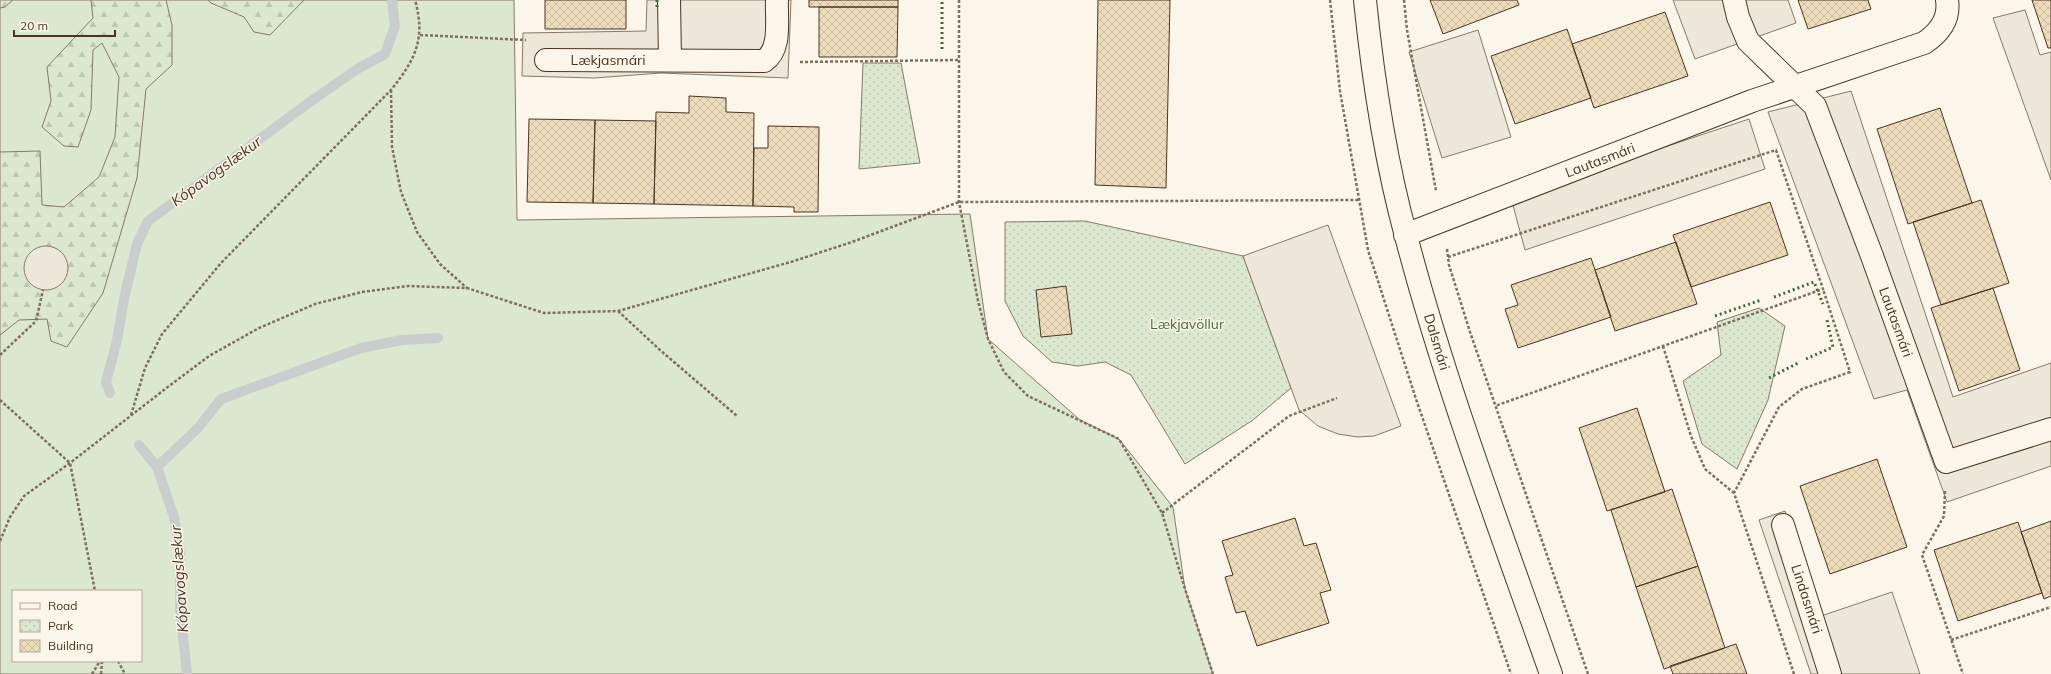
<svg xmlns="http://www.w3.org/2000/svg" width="2051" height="674" viewBox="0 0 2051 674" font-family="Mulish,sans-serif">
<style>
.green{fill:#dce7d0;stroke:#887966;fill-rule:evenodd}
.forest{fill:url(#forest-firs);stroke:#887966}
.park{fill:url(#park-dots);stroke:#887966}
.parking{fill:#ede7d9;stroke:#887966}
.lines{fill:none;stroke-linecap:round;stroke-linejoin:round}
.stream{stroke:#c9cecd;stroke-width:10}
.building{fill:url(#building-cross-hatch);stroke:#4a3520}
.minor-casing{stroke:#4a3520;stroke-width:24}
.path{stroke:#7f6f5c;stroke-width:2.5;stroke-dasharray:3 2;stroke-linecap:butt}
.minor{stroke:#fbf6e9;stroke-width:22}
.hedge{stroke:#436837;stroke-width:3;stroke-dasharray:2 3;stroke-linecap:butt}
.labels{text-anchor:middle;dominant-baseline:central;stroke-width:3;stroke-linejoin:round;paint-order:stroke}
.street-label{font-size:14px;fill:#4a3520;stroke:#fbf6e9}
.park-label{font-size:14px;fill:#436837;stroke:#fbf6e9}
.water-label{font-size:15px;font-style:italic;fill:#4a3520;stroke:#fbf6e9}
</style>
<defs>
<pattern id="forest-firs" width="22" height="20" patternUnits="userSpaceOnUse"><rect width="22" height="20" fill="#dce7d0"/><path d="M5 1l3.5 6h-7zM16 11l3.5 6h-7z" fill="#bec7b2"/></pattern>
<pattern id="park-dots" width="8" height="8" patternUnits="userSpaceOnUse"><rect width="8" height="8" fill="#dce7d0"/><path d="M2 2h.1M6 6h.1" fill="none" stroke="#bec7b2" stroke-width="1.8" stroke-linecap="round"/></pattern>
<pattern id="building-cross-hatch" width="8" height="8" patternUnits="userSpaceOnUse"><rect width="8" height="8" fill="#ecdcbc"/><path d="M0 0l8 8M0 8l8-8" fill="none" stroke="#ccbda1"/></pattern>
</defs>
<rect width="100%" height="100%" fill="#fbf6e9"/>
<!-- green -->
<path class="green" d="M0 0H514L517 220 970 214 988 339 1080 420 1119 439 1173 507 1185 589 1213 674H0ZM13 591H141V661H13Z"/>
<!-- forest -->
<path class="forest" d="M0 0H13L5 7 0 8Z
M91 0H166L172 25V65L146 89 137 178 103 293 67 347 51 341 47 319 19 320 0 335V152L40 151 42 205 64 207 99 177 115 137 119 77 102 43 93 50 91 110 78 147 64 146 42 127 51 101 47 67 93 18Z
M208 0H304L270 35 254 32 244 17 211 3Z"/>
<!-- park -->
<path class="park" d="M863 63H901L920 163 859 169Z
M1085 221 1243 256 1291 388 1253 420 1185 464 1131 375 1105 362 1078 366 1052 362 1023 336 1005 301V222Z
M1759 308 1785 326 1768 400 1737 469 1702 444 1683 381 1721 355 1717 322Z"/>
<!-- parking -->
<path class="parking" d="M647 0H791L788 78 661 73 594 78 522 76 523 33 646 31Z
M1673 0H1788L1796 23 1695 59Z
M2025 10 2040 55 2051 52V180L1993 18Z
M1478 30 1511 137 1442 158 1409 52Z
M1851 91 1953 397 2051 363V466L1947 502 1907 390 1874 399 1768 112Z
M1749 119 1765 169 1525 250 1511 198Z
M1328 225 1401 426 1374 436 1358 437 1338 434 1318 426 1299 410 1243 256Z
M24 268a22 22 0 1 1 44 0a22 22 0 1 1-44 0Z
M1785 511 1821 616 1892 592 1920 674H1811L1759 520Z"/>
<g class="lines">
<!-- stream -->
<path class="stream" d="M110 393 106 382 117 340 125 294 137 244 148 221 314 99 359 68 385 54 395 26 392 0
M139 445 157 467 174 517 180 553V608L187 674
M157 467 198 428 221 399 361 348 402 340 438 338"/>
</g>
<!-- building -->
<path class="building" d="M545 0H626V29H545Z
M809 0H898V7H809Z
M1098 0H1170L1166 188 1095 185Z
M1430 0H1517L1519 5 1443 34Z
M1798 0H1868L1871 9 1808 29Z
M2032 0H2051V48H2048Z
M819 7H898L897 57H819Z
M1665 12 1688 76 1594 108 1572 44Z
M1567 29 1591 98 1515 124 1491 56Z
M689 96 726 98V112L754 113 753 206 654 204 656 112 689 113Z
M1940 108 1972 203 1908 224 1877 129Z
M529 119 595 120 593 203 527 202Z
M595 120 656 121 654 204 593 203Z
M768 126 819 127 818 212H794V207L753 206 754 148H768Z
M1981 200 2009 283 1941 305 1913 222Z
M1770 202 1788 255 1691 287 1673 235Z
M1676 242 1697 304 1615 331 1595 270Z
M1591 258 1611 317 1518 348 1505 309 1518 305 1511 285Z
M1066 286 1072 334 1041 337 1036 290Z
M1993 288 2020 370 1959 391 1931 308Z
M1637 408 1665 492 1607 511 1579 428Z
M1877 459 1907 547 1830 574 1800 486Z
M1672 489 1698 566 1636 587 1611 510Z
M1295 518 1304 546 1316 543 1331 590 1320 593 1329 623 1257 646 1245 611 1236 613 1225 577 1233 575 1222 541Z
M2051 521V596L2044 599 2021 532Z
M2018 522 2042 593 1958 621 1934 550Z
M1698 566 1725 648 1664 669 1636 587Z
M1736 644 1747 674H1673L1670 666Z"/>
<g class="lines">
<defs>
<path id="minor" d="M669 0 670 60
M1365 0C1373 79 1385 159 1406 236 1445 385 1500 529 1551 674
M1734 0 1738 17 1748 41 1815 106 1872 256 1946 462 2051 429
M546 60 764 61C782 49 776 20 777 0
M1405 235 1752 101 1924 43C1939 33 1950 19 1947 0
M1783 525 1830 674"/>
</defs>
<!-- minor casing -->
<use href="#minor" class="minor-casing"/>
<!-- path -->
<path class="path" d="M959 0V202L978 301 988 339 1004 372 1028 396 1119 439 1162 513 1185 589 1213 674
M1330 0 1340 91 1368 250 1416 399 1511 674
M1404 0 1407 30 1436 191
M420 35 526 40
M800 62 959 60
M391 90 392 147 401 192 417 232 440 264 467 288
M1447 249 1449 265 1470 332 1588 674
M1448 257 1776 150 1823 289 1495 406
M618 311 660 350 737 416
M1663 346 1691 436 1705 469 1734 493
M0 355 36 321 43 290
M0 400 70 463 95 591
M131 415 145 368 162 334 221 263 391 90C415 60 426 39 415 0
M1945 491 1944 516 1922 555 1963 674
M1162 513 1289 416 1337 398
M0 541 10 517 24 496 70 463 169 386 209 356 259 328 315 304 362 292 408 286 467 288 544 313 618 311 794 261 852 242 959 202 1358 200
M1951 640 2051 607
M118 661 125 674
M92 674 100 661
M101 674 102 661
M1794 674 1734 493 1779 407 1802 389 1850 372 1823 289"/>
<!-- minor -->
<use href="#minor" class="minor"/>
<!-- hedge -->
<path class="hedge" d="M657 0V8
M942 49V0
M1774 297 1814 282 1823 304
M1715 316 1761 300
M1806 359 1833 347 1827 320
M1769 378 1798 363"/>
</g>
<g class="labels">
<!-- street labels -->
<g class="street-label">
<text x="608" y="60">Lækjasmári</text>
<text transform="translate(1600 160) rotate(-21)">Lautasmári</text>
<text transform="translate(1896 322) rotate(70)">Lautasmári</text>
<text transform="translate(1437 342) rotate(73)">Dalsmári</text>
<text transform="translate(1807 599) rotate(72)">Lindasmári</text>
</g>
<!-- park labels -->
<g class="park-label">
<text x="1187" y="324">Lækjavöllur</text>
</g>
<!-- water labels -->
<g class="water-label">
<text transform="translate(216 171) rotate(-36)">Kópavogslækur</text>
<text transform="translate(179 579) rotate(-94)">Kópavogslækur</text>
</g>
</g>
<!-- legend -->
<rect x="12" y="590" width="130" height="72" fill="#fbf6e9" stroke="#b4a999"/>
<rect x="20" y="603" width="20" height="6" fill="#fbf6e9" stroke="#b4a999"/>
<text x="48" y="610" font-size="12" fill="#4a3520">Road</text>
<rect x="20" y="620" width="20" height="12" fill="url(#park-dots)" stroke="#b4a999"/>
<text x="48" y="630" font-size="12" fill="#4a3520">Park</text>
<rect x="20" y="640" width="20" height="12" fill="url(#building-cross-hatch)" stroke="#b4a999"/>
<text x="48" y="650" font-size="12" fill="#4a3520">Building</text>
<!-- scale -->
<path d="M14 30v6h101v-6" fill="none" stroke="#4a3520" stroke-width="2"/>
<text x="20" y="30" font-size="12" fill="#4a3520" stroke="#fbf6e9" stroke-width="3" paint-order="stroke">20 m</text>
</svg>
